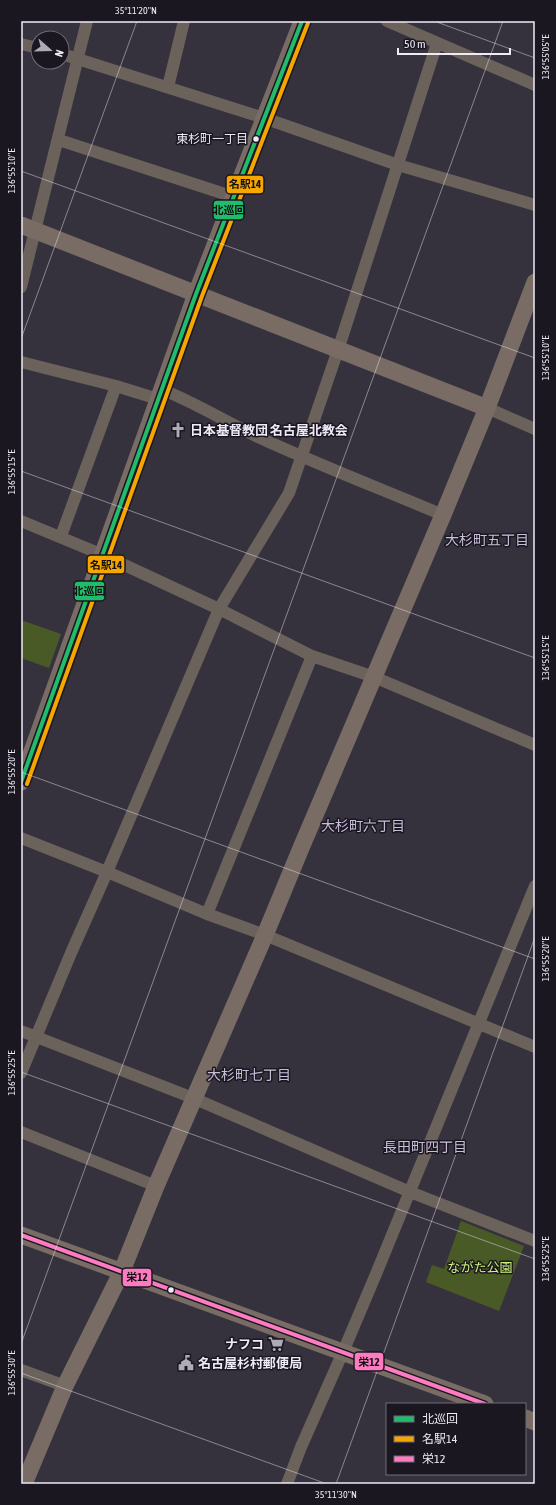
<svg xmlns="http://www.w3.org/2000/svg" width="556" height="1505" viewBox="0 0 556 1505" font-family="'Asap Condensed','Noto Sans JP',sans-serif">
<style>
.green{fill:#4a5a27}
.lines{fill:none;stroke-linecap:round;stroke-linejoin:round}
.street{stroke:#6c625c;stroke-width:12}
.secondary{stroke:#786c65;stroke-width:17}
.bus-1-casing{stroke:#1b1721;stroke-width:7}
.bus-2-casing{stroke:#1b1721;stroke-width:7}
.bus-3-casing{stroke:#1b1721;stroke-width:7}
.bus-1{stroke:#20bc6c;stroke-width:4}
.bus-2{stroke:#f7a600;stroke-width:4}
.bus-3{stroke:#fe7ac1;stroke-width:4}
.ticks{fill:none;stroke:#efeaf8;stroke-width:1;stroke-opacity:0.45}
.bus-dot{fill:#efeaf8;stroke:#1b1721;stroke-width:1.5}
.labels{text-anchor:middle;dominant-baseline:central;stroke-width:3;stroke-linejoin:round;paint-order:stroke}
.bus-label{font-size:12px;fill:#efeaf8;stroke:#1b1721;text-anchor:end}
.poi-label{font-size:13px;font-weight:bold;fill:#efeaf8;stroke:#1b1721;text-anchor:start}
.park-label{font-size:13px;fill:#ccf37b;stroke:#1b1721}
.neighbourhood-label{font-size:14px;fill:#c8bed9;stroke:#1b1721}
.line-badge{stroke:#1b1721;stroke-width:1.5}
.pale-badge-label{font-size:11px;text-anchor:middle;font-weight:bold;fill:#111}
.neatline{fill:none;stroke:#efeaf8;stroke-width:1.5}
.ticks-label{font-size:10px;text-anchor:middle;fill:#efeaf8}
</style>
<rect width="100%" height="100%" fill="#36323d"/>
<!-- green -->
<path class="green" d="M21 620 61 634 49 668 21 658Z
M461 1221 524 1246 499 1311 426 1282 432 1265 444 1269Z"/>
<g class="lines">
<!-- street -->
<path class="street" d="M387 21 535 85
M21 44 38 48
M62 54 264 118 398 165 535 205
M168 87 184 21
M59 140 234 197
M21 287 87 21
M21 362 116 386 158 399
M163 390C196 403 226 422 258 437 319 465 381 489 443 515
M487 408 535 429
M21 521 103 555 219 609 312 656 374 677 535 745
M61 536 116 386
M21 838 107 872 207 914 265 935 535 1047
M207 914 312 656
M21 1031 193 1098 410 1192 535 1241
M21 1073 71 953 107 872 219 609 289 493 338 350 437 43
M21 1132 156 1186
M21 1370 65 1386
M287 1484 301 1447 343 1352 376 1274 535 886"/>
<!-- secondary -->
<path class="secondary" d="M21 225 487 408
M21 782 196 294 302 21
M21 1235 485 1404
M525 1418 535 1422
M24 1484 65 1386 122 1271 156 1186 265 935 301 848 443 515 487 408 535 282"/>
<defs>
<path id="bus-1" d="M21 782 196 294 302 21"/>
<path id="bus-2" d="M27 784 202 296 308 23"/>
<path id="bus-3" d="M21 1235 485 1404"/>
</defs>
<!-- bus-1 casing -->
<use href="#bus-1" class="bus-1-casing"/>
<!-- bus-2 casing -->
<use href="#bus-2" class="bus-2-casing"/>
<!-- bus-3 casing -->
<use href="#bus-3" class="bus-3-casing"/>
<!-- bus-1 -->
<use href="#bus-1" class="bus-1"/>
<!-- bus-2 -->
<use href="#bus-2" class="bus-2"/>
<!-- bus-3 -->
<use href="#bus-3" class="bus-3"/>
</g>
<!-- ticks -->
<path class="ticks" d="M434 21 535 58M21 171 535 358M21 339 137 21M21 471 535 658M21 772 535 959M21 1072 535 1259M21 1344 503 21M21 1373 327 1484M336 1484 535 937"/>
<!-- icons -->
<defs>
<symbol id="church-bare" viewBox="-9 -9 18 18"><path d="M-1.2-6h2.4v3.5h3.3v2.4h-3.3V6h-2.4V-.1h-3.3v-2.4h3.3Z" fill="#aeaab7" stroke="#1b1721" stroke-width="2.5" paint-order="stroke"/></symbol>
<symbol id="supermarket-bare" viewBox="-9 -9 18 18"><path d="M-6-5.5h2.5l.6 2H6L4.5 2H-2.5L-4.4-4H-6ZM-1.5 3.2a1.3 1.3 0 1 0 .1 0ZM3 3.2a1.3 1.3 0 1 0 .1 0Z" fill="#aeaab7" stroke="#1b1721" stroke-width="2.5" paint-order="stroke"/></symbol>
<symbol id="civic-bare" viewBox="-9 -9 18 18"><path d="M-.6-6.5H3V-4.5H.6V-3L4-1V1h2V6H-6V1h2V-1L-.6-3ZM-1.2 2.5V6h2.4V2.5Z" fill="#aeaab7" stroke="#1b1721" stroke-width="2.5" paint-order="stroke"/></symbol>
</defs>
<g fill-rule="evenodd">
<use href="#church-bare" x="167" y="419" width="22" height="22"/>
<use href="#supermarket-bare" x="265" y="1333" width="22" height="22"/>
<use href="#civic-bare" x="175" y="1352" width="22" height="22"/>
</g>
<!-- markers -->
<g class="bus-dot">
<circle cx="256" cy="139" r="3.5"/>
<circle cx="171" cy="1290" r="3.5"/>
</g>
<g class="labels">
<!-- bus labels -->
<g class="bus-label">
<text x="248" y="139">東杉町一丁目</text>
</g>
<!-- poi labels -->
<g class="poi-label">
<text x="190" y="430">日本基督教団 名古屋北教会</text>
<text x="264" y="1344" text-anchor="end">ナフコ</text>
<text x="198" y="1363">名古屋杉村郵便局</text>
</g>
<!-- park labels -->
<g class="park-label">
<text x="480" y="1267">ながた公園</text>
</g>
<!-- neighbourhood labels -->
<g class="neighbourhood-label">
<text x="487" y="540">大杉町五丁目</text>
<text x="363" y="826">大杉町六丁目</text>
<text x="249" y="1075">大杉町七丁目</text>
<text x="425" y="1147">長田町四丁目</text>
</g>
</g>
<g class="line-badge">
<rect x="226" y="175" width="38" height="19" rx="4" fill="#f7a600"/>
<rect x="213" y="200" width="31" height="20" rx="4" fill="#20bc6c"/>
<rect x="87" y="555" width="38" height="19" rx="4" fill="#f7a600"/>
<rect x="74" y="581" width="31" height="20" rx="4" fill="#20bc6c"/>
<rect x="122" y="1268" width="30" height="19" rx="4" fill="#fe7ac1"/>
<rect x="354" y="1352" width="30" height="19" rx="4" fill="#fe7ac1"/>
</g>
<g class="pale-badge-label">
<text x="245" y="188">名駅14</text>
<text x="229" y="214">北巡回</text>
<text x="106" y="569">名駅14</text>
<text x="89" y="595">北巡回</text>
<text x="137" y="1281">栄12</text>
<text x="369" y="1366">栄12</text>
</g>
<!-- border -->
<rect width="556" height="1505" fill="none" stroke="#1b1721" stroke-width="44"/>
<!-- legend -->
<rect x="386" y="1403" width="140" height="72" fill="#1b1721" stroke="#706b77"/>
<rect x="394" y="1416" width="20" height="6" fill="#20bc6c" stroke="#706b77"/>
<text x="422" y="1423" font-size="12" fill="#efeaf8">北巡回</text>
<rect x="394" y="1436" width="20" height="6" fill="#f7a600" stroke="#706b77"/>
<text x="422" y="1443" font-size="12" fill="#efeaf8">名駅14</text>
<rect x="394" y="1456" width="20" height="6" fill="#fe7ac1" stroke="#706b77"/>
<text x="422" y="1463" font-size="12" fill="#efeaf8">栄12</text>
<!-- north arrow -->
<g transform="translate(50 50) rotate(110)"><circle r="19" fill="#1b1721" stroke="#706b77"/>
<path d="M0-3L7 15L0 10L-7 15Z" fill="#aeaab7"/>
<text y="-6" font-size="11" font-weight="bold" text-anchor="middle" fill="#efeaf8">N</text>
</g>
<!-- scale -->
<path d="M398 48v6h112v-6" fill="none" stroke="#efeaf8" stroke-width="2"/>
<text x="404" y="48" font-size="12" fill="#efeaf8" stroke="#1b1721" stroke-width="3" paint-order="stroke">50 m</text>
<rect x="22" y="22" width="512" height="1461" class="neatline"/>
<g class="ticks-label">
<text x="136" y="14">35°11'20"N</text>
<text transform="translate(545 57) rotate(-90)" y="4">136°55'05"E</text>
<text transform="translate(11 171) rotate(-90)" y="4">136°55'10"E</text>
<text transform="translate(545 358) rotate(-90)" y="4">136°55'10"E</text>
<text transform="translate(11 472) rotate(-90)" y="4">136°55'15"E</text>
<text transform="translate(545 658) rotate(-90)" y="4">136°55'15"E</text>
<text transform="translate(11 772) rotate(-90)" y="4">136°55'20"E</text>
<text transform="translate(545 959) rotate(-90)" y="4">136°55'20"E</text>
<text transform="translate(11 1073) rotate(-90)" y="4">136°55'25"E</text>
<text transform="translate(545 1259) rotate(-90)" y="4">136°55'25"E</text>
<text transform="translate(11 1373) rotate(-90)" y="4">136°55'30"E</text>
<text x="336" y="1498">35°11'30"N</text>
</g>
</svg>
